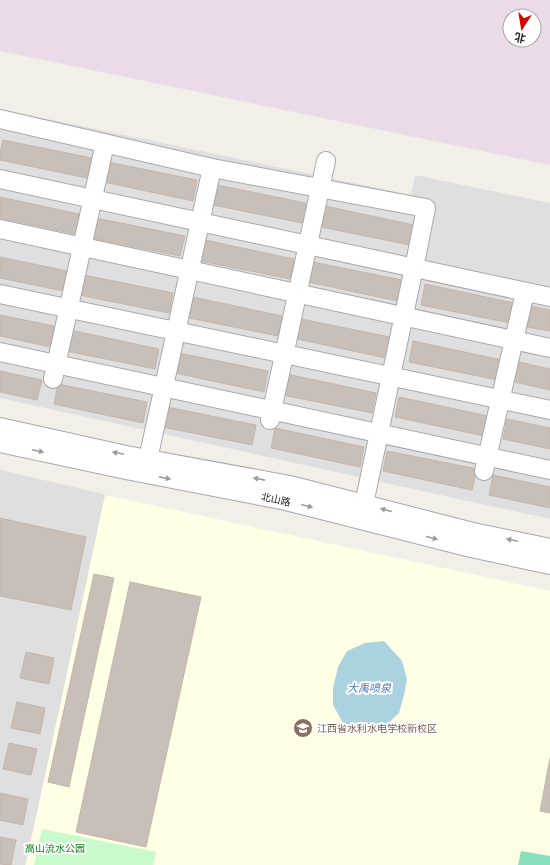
<svg xmlns="http://www.w3.org/2000/svg" width="550" height="865" viewBox="0 0 550 865" font-family="Barlow,'Noto Sans SC',sans-serif">
<style>
.residential{fill:#e0dfdf}
.industrial{fill:#ebdbe8;fill-rule:evenodd}
.education{fill:#ffffe5}
.park{fill:#c8facc}
.pitch{fill:#88e0be}
.water{fill:#aad3df}
.building{fill:#c7bfb8;stroke:#c4b6ab}
.lines{fill:none;stroke-linecap:round;stroke-linejoin:round}
.minor-casing{stroke:#a9a9a9;stroke-width:20}
.minor{stroke:#fff;stroke-width:18}
.oneway{fill:#9c9c9c}
.labels{text-anchor:middle;dominant-baseline:central;stroke-width:4;stroke-linejoin:round;paint-order:stroke}
.street-label{font-size:10px;fill:#222;stroke:#fff}
.education-label{font-size:10px;fill:#785e54;stroke:#fff;text-anchor:start}
.park-label{font-size:10px;fill:#0c8416;stroke:#fff}
.water-label{font-size:11px;font-style:italic;fill:#4a7aab;stroke:#fff}
</style>
<rect width="100%" height="100%" fill="#f2efe9"/>
<!-- residential -->
<path class="residential" d="M0 109 411 195 415 175 550 203V519L0 398Z
M0 470 108 495 25 865H0Z"/>
<!-- industrial -->
<path class="industrial" d="M0 0H550V165L0 51ZM510 16H534V40H510Z"/>
<!-- education -->
<path class="education" d="M105 495 550 591V865H26Z"/>
<!-- park -->
<path class="park" d="M42 829 156 852 153 865H34Z"/>
<!-- pitch -->
<path class="pitch" d="M521 851 550 856V865H518Z"/>
<!-- water -->
<path class="water" d="M384 641 402 661 407 679 404 695 399 713 381 730 360 735 352 731 343 723 333 705V688L338 667 347 651 365 643Z"/>
<!-- building -->
<path class="building" d="M3 140 92 158 87 178 0 160V152Z
M108 162 197 180 193 201 104 182Z
M217 185 306 203 302 223 213 205Z
M0 197 79 214 75 234 0 218Z
M325 206 414 225 410 245 321 227Z
M96 218 185 236 180 256 91 238Z
M205 240 294 259 290 279 200 261Z
M0 257 67 271 63 291 0 278Z
M313 262 402 280 397 301 308 282Z
M84 275 173 293 169 313 79 295Z
M425 284 514 303 510 323 421 305Z
M193 297 282 316 278 336 189 318Z
M531 306 550 310V331L527 327Z
M0 315 54 326 50 347 0 336Z
M301 319 390 337 386 358 297 339Z
M70 330 159 349 155 369 66 351Z
M413 341 502 360 498 380 409 362Z
M179 353 268 371 264 392 175 373Z
M519 362 550 369V390L514 382Z
M0 371 42 380 37 400 0 392Z
M287 374 376 393 372 413 283 395Z
M58 384 147 402 143 423 54 404Z
M399 397 488 416 484 436 395 417Z
M167 407 256 425 252 445 163 427Z
M507 419 550 428V449L503 439Z
M275 428 364 447 360 467 271 448Z
M387 451 477 469 472 490 383 471Z
M493 475 550 487V508L489 495Z
M0 518 86 537 71 610 0 596Z
M94 574 114 578 69 787 48 782Z
M130 582 201 597 146 847 76 832Z
M26 652 54 658 49 684 20 678Z
M17 702 45 708 40 734 11 728Z
M9 743 37 749 31 775 3 769Z
M550 758V813L540 811Z
M0 793 28 799 23 825 0 820Z
M0 837 16 840 11 865 0 864Z"/>
<g class="lines">
<defs>
<path id="minor" d="M0 119 212 168 426 208 416 258 364 504
M0 179 550 297
M0 229 550 348
M0 294 550 410
M0 352 550 470
M53 379 105 143
M270 420 326 161
M0 427 126 455 290 485 473 532 550 548
M0 443 126 470 286 501 471 548 550 565
M148 459 212 168
M484 471 525 292"/>
</defs>
<!-- minor casing -->
<use href="#minor" class="minor-casing"/>
<!-- minor -->
<use href="#minor" class="minor"/>
</g>
<!-- one-way arrows -->
<defs><path id="oneway-solid" d="M-6-.8H1V-3.2L6.5 0L1 3.2V.8H-6Z"/></defs>
<g class="oneway">
<use href="#oneway-solid" transform="translate(38 451) rotate(12)"/>
<use href="#oneway-solid" transform="translate(118 453) rotate(-168)"/>
<use href="#oneway-solid" transform="translate(165 478) rotate(11)"/>
<use href="#oneway-solid" transform="translate(259 479) rotate(-169)"/>
<use href="#oneway-solid" transform="translate(307 506) rotate(14)"/>
<use href="#oneway-solid" transform="translate(386 510) rotate(-165)"/>
<use href="#oneway-solid" transform="translate(432 538) rotate(14)"/>
<use href="#oneway-solid" transform="translate(512 540) rotate(-168)"/>
</g>
<!-- icons -->
<defs>
<symbol id="university-disc" viewBox="-11 -11 22 22"><circle r="9.5" fill="#8d6e63" stroke="#fff"/><path d="M0-5L7-2L0 1L-7-2ZM-4 1L0 2.5L4 1V4Q0 6-4 4Z" fill="#fff"/></symbol>
</defs>
<g fill-rule="evenodd">
<use href="#university-disc" x="292" y="717" width="22" height="22"/>
</g>
<g class="labels">
<!-- street labels -->
<g class="street-label">
<text transform="translate(276 499) rotate(12)">北山路</text>
</g>
<!-- education labels -->
<g class="education-label">
<text x="317" y="728">江西省水利水电学校新校区</text>
</g>
<!-- park labels -->
<g class="park-label">
<text x="55" y="848">高山流水公园</text>
</g>
<!-- water labels -->
<g class="water-label">
<text x="369" y="687">大禹喷泉</text>
</g>
</g>
<!-- north arrow -->
<g transform="translate(522 28) rotate(192)"><circle r="19" fill="#ffffff" stroke="#a7a7a7"/>
<path d="M0-3L7 15L0 10L-7 15Z" fill="#d40000"/>
<text y="-6" font-size="11" font-weight="bold" text-anchor="middle" fill="#222222">北</text>
</g>
</svg>
